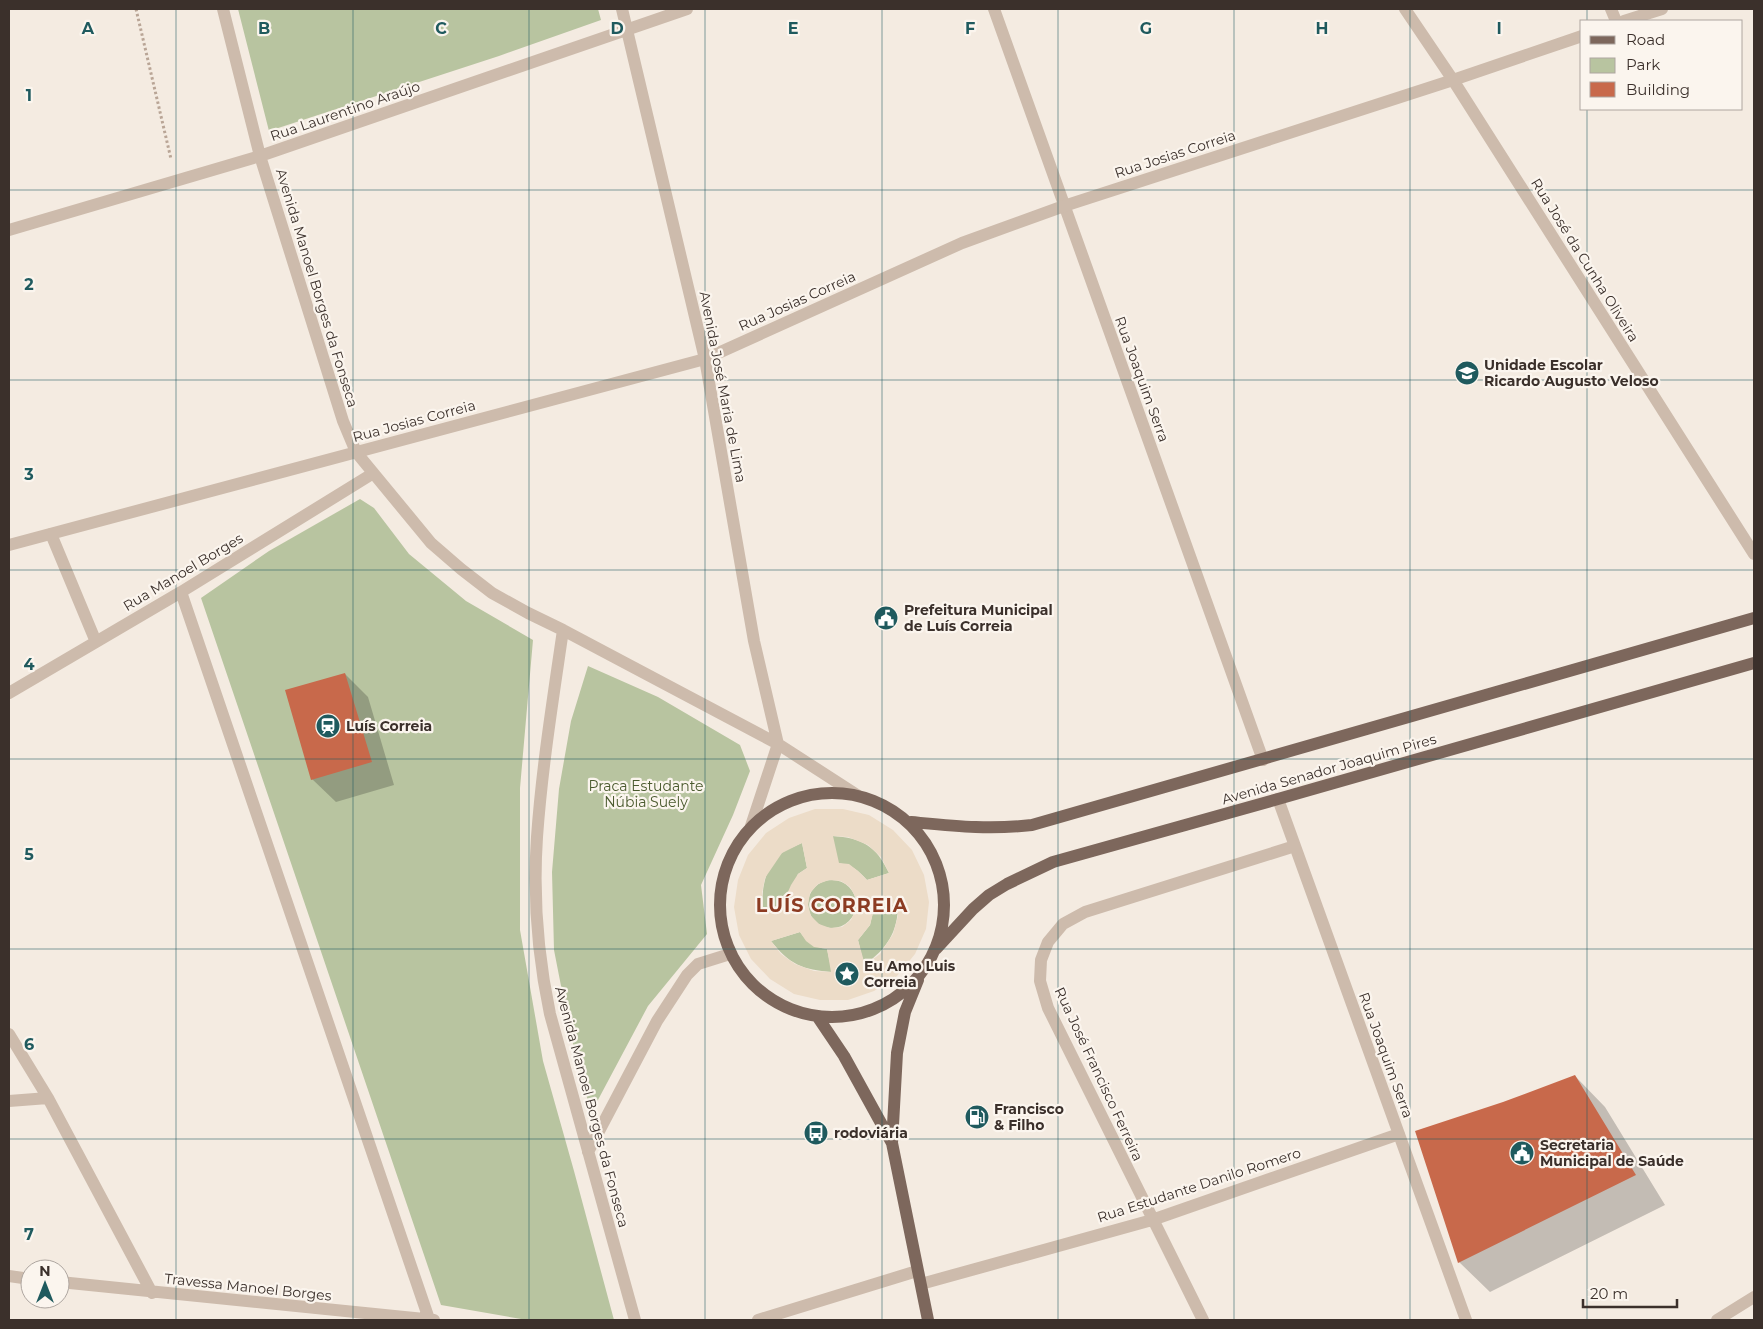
<svg xmlns="http://www.w3.org/2000/svg" width="1763" height="1329" viewBox="0 0 1763 1329" font-family="Montserrat,sans-serif">
<style>
.green{fill:#b8c4a0}
.plaza{fill:#ecdcc8;fill-rule:evenodd}
.shadow{fill:#0003}
.building{fill:#c8694b}
.lines{fill:none;stroke-linecap:round;stroke-linejoin:round}
.path{stroke:#b9a596;stroke-width:3;stroke-dasharray:2.5 2.5;stroke-linecap:butt}
.minor{stroke:#cdbbac;stroke-width:12}
.tertiary{stroke:#cdbbac;stroke-width:12}
.primary{stroke:#7d675c;stroke-width:12}
.grid{fill:none;stroke:#1f5a5e;stroke-width:1;stroke-opacity:0.55}
.labels{text-anchor:middle;dominant-baseline:central;stroke-width:4.5;stroke-linejoin:round;paint-order:stroke}
.street-label{font-size:14px;fill:#3b302b;stroke:#fbf5ee}
.poi-label{font-size:14px;font-weight:bold;fill:#3b302b;stroke:#fbf5ee;text-anchor:start}
.park-label{font-size:14px;fill:#4a5a2e;stroke:#fbf5ee}
.district-label{font-size:19px;font-weight:bold;letter-spacing:1px;fill:#8c3b22;stroke:#fbf5ee}
.grid-label{font-size:16px;text-anchor:middle;font-weight:bold;fill:#1f5a5e;stroke:#fbf5ee;stroke-width:4.5;stroke-linejoin:round;paint-order:stroke}
</style>
<rect width="100%" height="100%" fill="#f4ebe1"/>
<!-- green -->
<path class="green" d="M238 9H598L601 20 499 56 269 131Z
M360 499 374 508 409 554 466 601 533 640 520 788V930L543 1061 574 1171 614 1320H527L441 1305 201 598 269 551Z
M588 666 658 697 740 745 750 771 733 815 701 885 707 934 648 1006 591 1113 570 1032 554 950 552 872 559 789 571 721Z
M832 836C863 838 876 846 889 873L867 880C858 870 852 865 838 863Z
M802 843 807 868 798 874 787 903 763 910C761 890 765 865 783 852 789 848 796 846 802 843Z
M808 904a24 24 0 1 1 48 0a24 24 0 1 1-48 0Z
M898 904C898 932 887 949 864 965L858 940 870 925 874 908Z
M800 932C808 943 814 947 827 949L832 972C803 970 789 964 771 941Z"/>
<!-- plaza -->
<path class="plaza" d="M815 809H843L869 815 893 830 912 850 924 875 929 902 926 929 915 954 897 976 874 991 848 1000H820L794 994 770 979 751 959 739 935 734 907 738 880 748 855 766 833 789 818ZM833 836 848 837 868 845 881 857 889 873 867 880 858 871 849 864 839 863ZM802 843 807 868 798 874 791 885 787 894V903L763 910 762 893 765 878 782 853ZM829 880 841 881 850 887 856 898V909L851 920 842 927 830 928 819 924 811 916 808 905 810 893 818 884ZM898 904V916L893 934 880 954 865 965 858 940 870 925 874 909ZM800 932 806 941 814 947 827 949 831 972 814 971 795 964 781 954 771 941Z"/>
<!-- shadow -->
<path class="shadow" d="M345 674 368 697 394 785 336 802 312 779Z
M1575 1076 1605 1107 1665 1205 1490 1292 1459 1262 1503 1103Z"/>
<!-- building -->
<path class="building" d="M345 673 372 762 311 780 285 690Z
M1575 1075 1636 1175 1458 1263 1415 1131 1503 1102Z"/>
<g class="lines">
<!-- path -->
<path class="path" d="M136 9 171 159"/>
<!-- minor -->
<path class="minor" d="M223 9 260 156 343 421 356 452 431 543 461 569 492 593 528 613 563 630 778 744 857 795
M622 9 705 359 754 641 778 744
M994 9 1263 760
M1405 9 1453 80 1754 554
M1611 9 1616 21
M9 230 260 156 687 9
M51 534 96 642
M181 592 429 1319
M563 630C553 699 542 767 537 837 533 896 538 957 550 1014L635 1320
M9 693 181 592 372 474
M1278 799 1466 1320
M751 826 778 744
M9 1034 48 1098 152 1293
M9 1101 48 1098
M588 1152 657 1021 687 975 698 964 730 954
M9 1276 30 1279
M60 1282 434 1320
M921 1284 1152 1220 1399 1134
M758 1320 917 1271
M1203 1320 1048 1008 1040 981 1041 960 1048 942 1063 924 1085 912 1295 846
M1717 1320 1754 1297"/>
<!-- tertiary -->
<path class="tertiary" d="M1624 21 1662 9
M9 545 705 359 962 243 1064 206 1453 80 1582 36"/>
<!-- primary -->
<path class="primary" d="M720 905a112 112 0 1 1 224 0a112 112 0 1 1-224 0Z
M911 822C954 826 989 830 1032 825L1754 618
M936 949 973 909 989 895 1007 884 1053 862 1278 799 1754 663
M918 980 905 1012 897 1053 892 1143 928 1320
M817 1016 844 1056 892 1143"/>
</g>
<!-- grid -->
<path class="grid" d="M176 9V1320M353 9V1320M529 9V1320M705 9V1320M882 9V1320M1058 9V1320M1234 9V1320M1410 9V1320M1587 9V21M1587 109V1320M9 190H1754M9 380H1754M9 570H1754M9 759H1754M9 949H1754M9 1139H1754"/>
<!-- icons -->
<defs>
<symbol id="school-disc" viewBox="-11 -11 22 22"><circle r="9.5" fill="#1f5a5e" stroke="#fbf5ee"/><path d="M0-5L7-2L0 1L-7-2ZM-4 1L0 2.5L4 1V4Q0 6-4 4Z" fill="#fff"/></symbol>
<symbol id="civic-disc" viewBox="-11 -11 22 22"><circle r="9.5" fill="#1f5a5e" stroke="#fbf5ee"/><path d="M-.6-6.5H3V-4.5H.6V-3L4-1V1h2V6H-6V1h2V-1L-.6-3ZM-1.2 2.5V6h2.4V2.5Z" fill="#fff"/></symbol>
<symbol id="station-disc" viewBox="-11 -11 22 22"><circle r="9.5" fill="#1f5a5e" stroke="#fbf5ee"/><path d="M-3-6H3Q5-6 5-4V2Q5 4 3 4L4.5 6H3L1.5 4h-3L-3 6H-4.5L-3 4Q-5 4-5 2V-4Q-5-6-3-6ZM-3.5-4v3h7v-3ZM-3.5 1v1.5H-2V1ZM2 1v1.5H3.5V1Z" fill="#fff"/></symbol>
<symbol id="sight-disc" viewBox="-11 -11 22 22"><circle r="9.5" fill="#1f5a5e" stroke="#fbf5ee"/><path d="M0-6L1.8-2.2L6-1.7L2.9 1.2L3.7 5.4L0 3.3L-3.7 5.4L-2.9 1.2L-6-1.7L-1.8-2.2Z" fill="#fff"/></symbol>
<symbol id="fuel-disc" viewBox="-11 -11 22 22"><circle r="9.5" fill="#1f5a5e" stroke="#fbf5ee"/><path d="M-5.5-6h7V0h2V4h1.3V-2.5L3-4.5l.8-.8L6-3V5H2.5V1h-1V6h-7ZM-4.2-4.7v3.2H.2V-4.7Z" fill="#fff"/></symbol>
<symbol id="bus-disc" viewBox="-11 -11 22 22"><circle r="9.5" fill="#1f5a5e" stroke="#fbf5ee"/><path d="M-5-6H5V4H4V6H2V4H-2V6H-4V4H-5ZM-3.5-4V0h7V-4ZM-3.5 1.2v1.5H-2V1.2ZM2 1.2v1.5H3.5V1.2Z" fill="#fff"/></symbol>
</defs>
<g fill-rule="evenodd">
<use href="#school-disc" x="1453" y="359" width="28" height="28"/>
<use href="#civic-disc" x="872" y="604" width="28" height="28"/>
<use href="#station-disc" x="314" y="712" width="28" height="28"/>
<use href="#sight-disc" x="833" y="960" width="28" height="28"/>
<use href="#fuel-disc" x="963" y="1103" width="28" height="28"/>
<use href="#bus-disc" x="802" y="1119" width="28" height="28"/>
<use href="#civic-disc" x="1508" y="1139" width="28" height="28"/>
</g>
<g class="labels">
<!-- street labels -->
<g class="street-label">
<text transform="translate(345 111) rotate(-19)">Rua Laurentino Araújo</text>
<text transform="translate(1175 154) rotate(-18)">Rua Josias Correia</text>
<text transform="translate(1585 260) rotate(58)">Rua José da Cunha Oliveira</text>
<text transform="translate(317 288) rotate(73)">Avenida Manoel Borges da Fonseca</text>
<text transform="translate(797 301) rotate(-24)">Rua Josias Correia</text>
<text transform="translate(1142 379) rotate(70)">Rua Joaquim Serra</text>
<text transform="translate(723 387) rotate(79)">Avenida José Maria de Lima</text>
<text transform="translate(414 421) rotate(-15)">Rua Josias Correia</text>
<text transform="translate(183 572) rotate(-31)">Rua Manoel Borges</text>
<text transform="translate(1329 769) rotate(-16)">Avenida Senador Joaquim Pires</text>
<text transform="translate(1386 1055) rotate(70)">Rua Joaquim Serra</text>
<text transform="translate(1099 1074) rotate(65)">Rua José Francisco Ferreira</text>
<text transform="translate(592 1107) rotate(75)">Avenida Manoel Borges da Fonseca</text>
<text transform="translate(1199 1185) rotate(-18)">Rua Estudante Danilo Romero</text>
<text transform="translate(248 1287) rotate(6)">Travessa Manoel Borges</text>
</g>
<!-- poi labels -->
<g class="poi-label">
<text x="1484" y="365">Unidade Escolar<tspan x="1484" dy="16">Ricardo Augusto Veloso</tspan></text>
<text x="904" y="610">Prefeitura Municipal<tspan x="904" dy="16">de Luís Correia</tspan></text>
<text x="346" y="726">Luís Correia</text>
<text x="864" y="966">Eu Amo Luis<tspan x="864" dy="16">Correia</tspan></text>
<text x="994" y="1109">Francisco<tspan x="994" dy="16">&amp; Filho</tspan></text>
<text x="834" y="1133">rodoviária</text>
<text x="1540" y="1145">Secretaria<tspan x="1540" dy="16">Municipal de Saúde</tspan></text>
</g>
<!-- park labels -->
<g class="park-label">
<text x="646" y="786">Praca Estudante<tspan x="646" dy="16">Núbia Suely</tspan></text>
</g>
<!-- district labels -->
<g class="district-label">
<text x="832" y="905">LUÍS CORREIA</text>
</g>
</g>
<g class="grid-label">
<text x="88" y="34">A</text>
<text x="264" y="34">B</text>
<text x="441" y="34">C</text>
<text x="617" y="34">D</text>
<text x="793" y="34">E</text>
<text x="970" y="34">F</text>
<text x="1146" y="34">G</text>
<text x="1322" y="34">H</text>
<text x="1499" y="34">I</text>
<text x="29" y="101">1</text>
<text x="29" y="290">2</text>
<text x="29" y="480">3</text>
<text x="29" y="670">4</text>
<text x="29" y="860">5</text>
<text x="29" y="1050">6</text>
<text x="29" y="1240">7</text>
</g>
<!-- border -->
<rect width="1763" height="1329" fill="none" stroke="#3b302b" stroke-width="20"/>
<!-- legend -->
<rect x="1580" y="20" width="162" height="90" fill="#fbf5ee" stroke="#aea6a0"/>
<rect x="1590" y="36" width="25" height="8" fill="#7d675c" stroke="#aea6a0"/>
<text x="1626" y="45" font-size="15" fill="#3b302b">Road</text>
<rect x="1590" y="58" width="25" height="15" fill="#b8c4a0" stroke="#aea6a0"/>
<text x="1626" y="70" font-size="15" fill="#3b302b">Park</text>
<rect x="1590" y="82" width="25" height="15" fill="#c8694b" stroke="#aea6a0"/>
<text x="1626" y="95" font-size="15" fill="#3b302b">Building</text>
<!-- north arrow -->
<g transform="translate(45 1284)"><circle r="24" fill="#fbf5ee" stroke="#aea6a0"/>
<path d="M0-4L9 19L0 12L-9 19Z" fill="#1f5a5e"/>
<text y="-8" font-size="14" font-weight="bold" text-anchor="middle" fill="#3b302b">N</text>
</g>
<!-- scale -->
<path d="M1583 1299v8h94v-8" fill="none" stroke="#3b302b" stroke-width="2.5"/>
<text x="1590" y="1299" font-size="15" fill="#3b302b" stroke="#fbf5ee" stroke-width="4" paint-order="stroke">20 m</text>
</svg>
